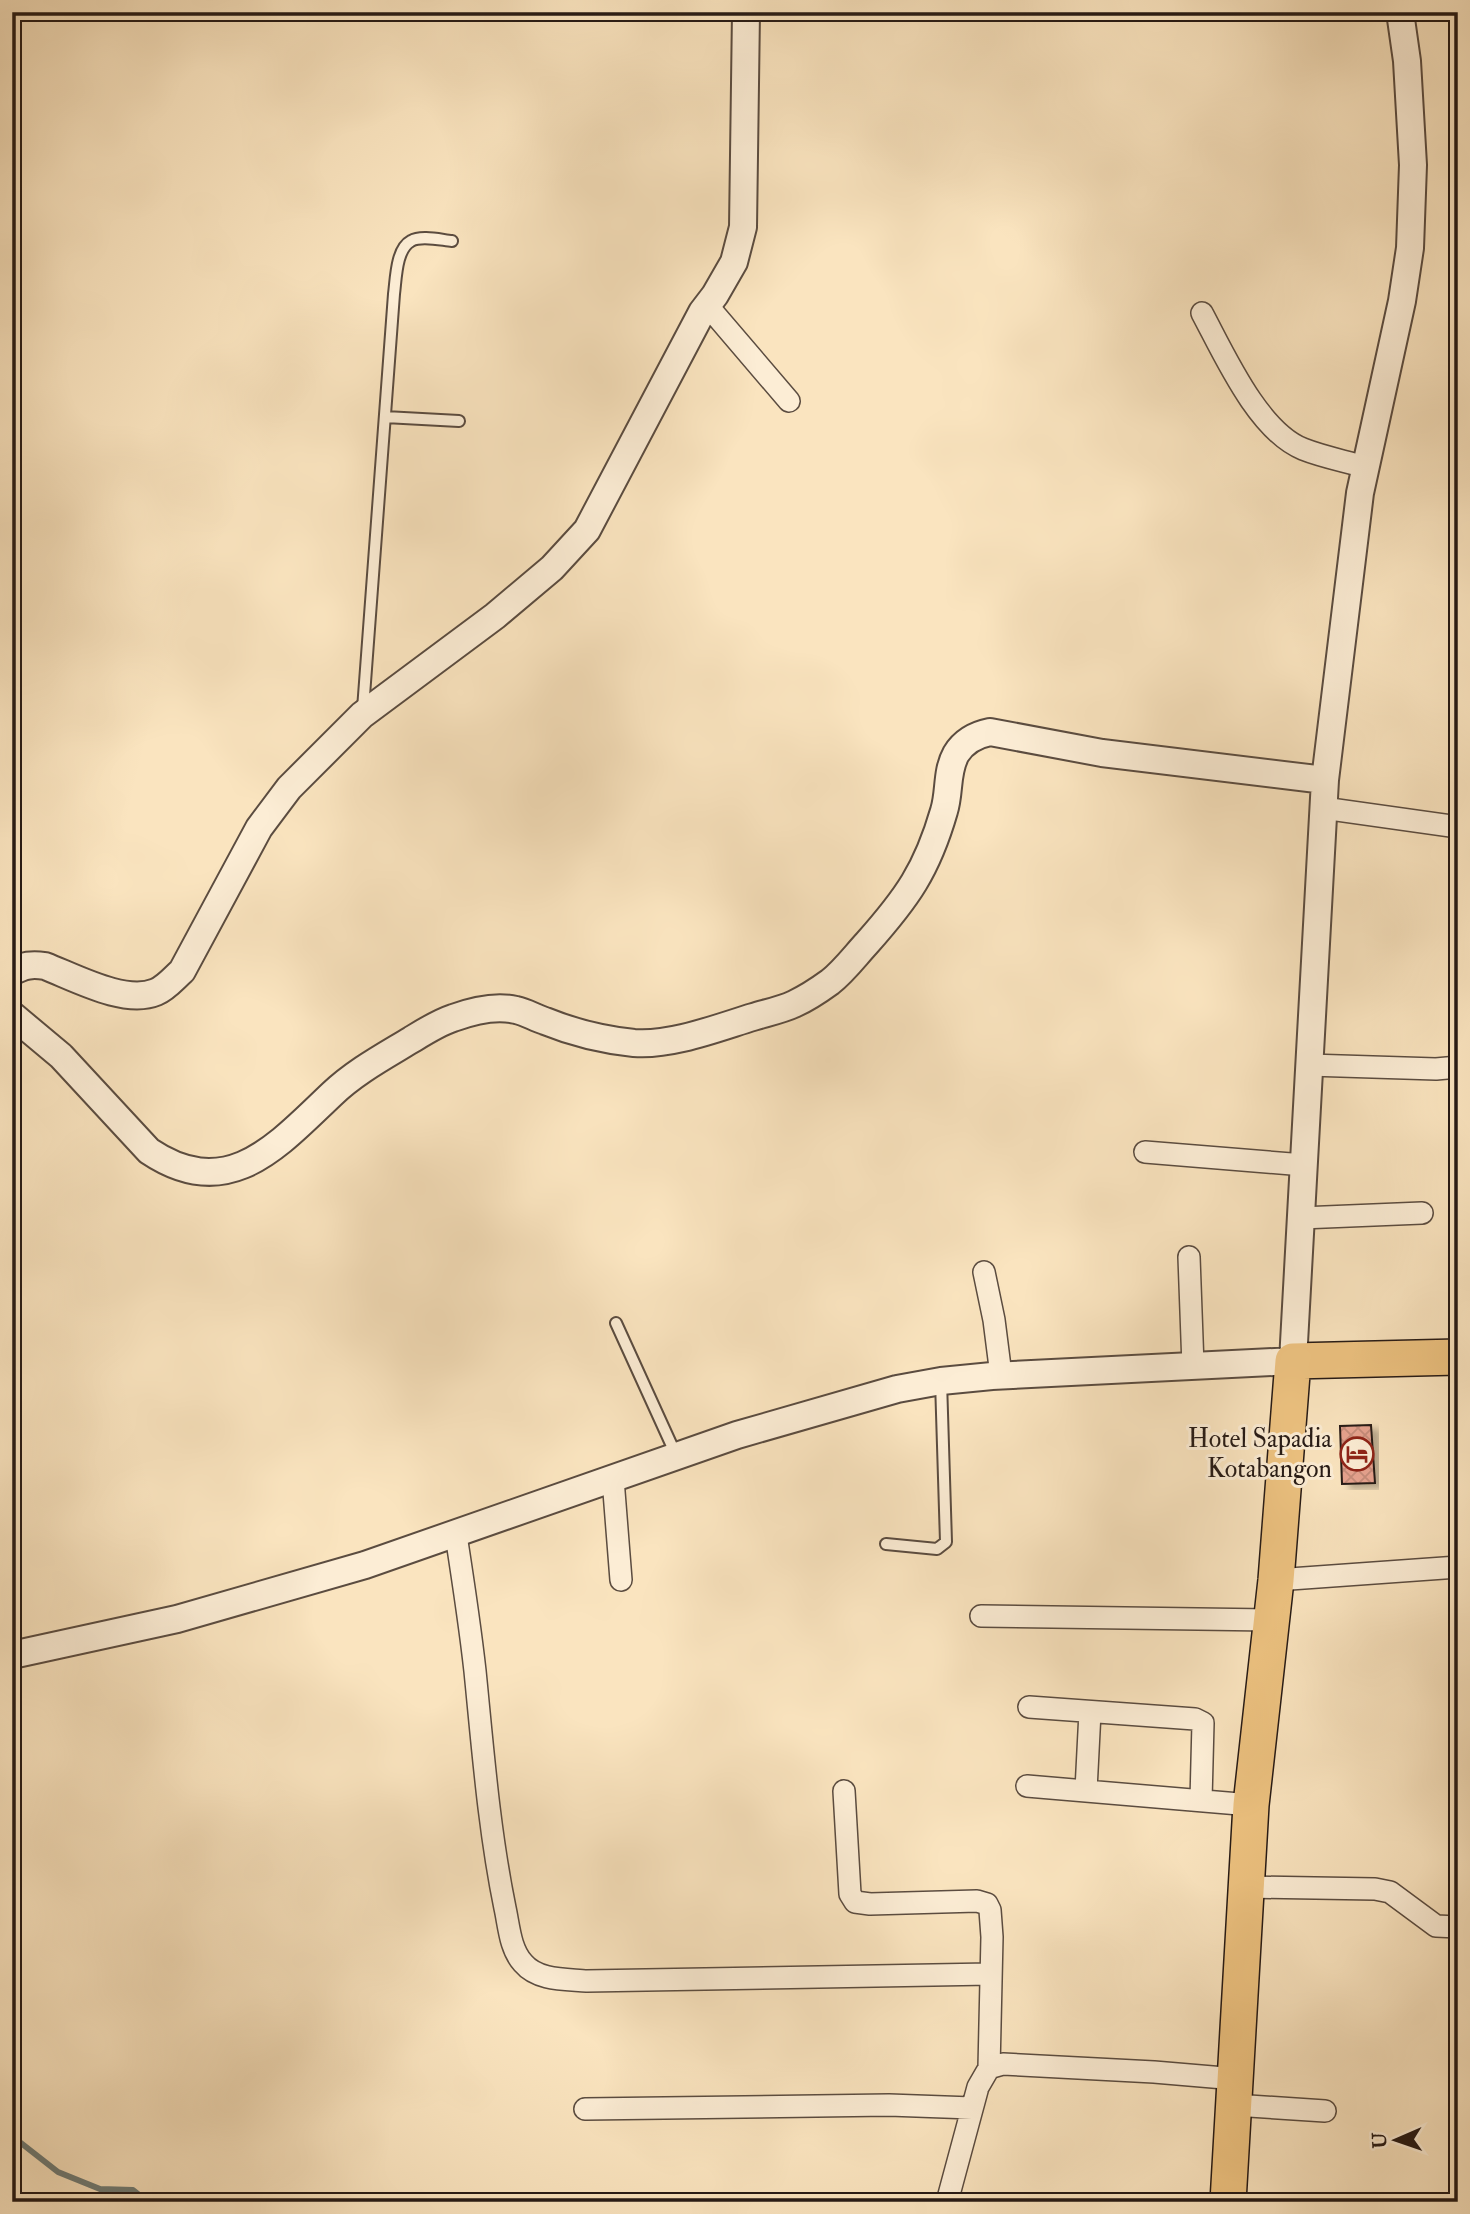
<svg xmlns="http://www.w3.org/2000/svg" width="1470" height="2214" viewBox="0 0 1470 2214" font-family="'IM FELL Double Pica',serif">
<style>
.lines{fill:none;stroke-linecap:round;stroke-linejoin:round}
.stream{stroke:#6f7c77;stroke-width:6}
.building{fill:url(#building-cross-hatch);stroke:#261a15;stroke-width:2;filter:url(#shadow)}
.service-casing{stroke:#5b4c40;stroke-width:14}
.minor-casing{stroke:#5b4c40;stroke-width:24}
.tertiary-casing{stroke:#5b4c40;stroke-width:30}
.trunk-casing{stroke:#261a15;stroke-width:38}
.service{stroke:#fcedd5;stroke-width:10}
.minor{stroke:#fcedd5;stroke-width:21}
.tertiary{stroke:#fcedd5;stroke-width:26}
.trunk{stroke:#edc280;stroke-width:35}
.labels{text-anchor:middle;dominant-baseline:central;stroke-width:6;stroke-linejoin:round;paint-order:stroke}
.poi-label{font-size:26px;fill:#261a15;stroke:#fcedd5;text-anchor:end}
</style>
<defs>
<pattern id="building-cross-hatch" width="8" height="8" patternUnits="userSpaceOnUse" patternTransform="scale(1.75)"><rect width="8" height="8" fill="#e6a38f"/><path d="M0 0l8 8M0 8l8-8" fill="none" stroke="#c58c7a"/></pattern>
<filter id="shadow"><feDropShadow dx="8" dy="4.5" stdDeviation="3.5" flood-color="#0004"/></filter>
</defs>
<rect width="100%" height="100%" fill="#fae4bf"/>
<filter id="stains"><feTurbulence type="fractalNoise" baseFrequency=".00286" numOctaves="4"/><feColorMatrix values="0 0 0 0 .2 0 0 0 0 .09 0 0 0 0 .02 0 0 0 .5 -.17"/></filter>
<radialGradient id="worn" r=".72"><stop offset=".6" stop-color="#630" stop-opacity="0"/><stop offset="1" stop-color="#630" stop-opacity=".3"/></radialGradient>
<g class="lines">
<!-- stream -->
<path class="stream" d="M12 2136 58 2172 100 2189 133 2190 148 2202"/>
</g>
<!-- building -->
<path class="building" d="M1371 1425 1375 1483 1342 1484 1340 1426Z"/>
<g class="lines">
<defs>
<path id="service" d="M385 417 459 421
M363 709 394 294C396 279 396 249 411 241 421 235 441 240 452 241
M616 1323 677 1457
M886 1544 937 1549 946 1542 941 1381"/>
<path id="minor" d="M707 305 789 401
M1202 313C1224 354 1258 431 1303 449 1323 457 1345 461 1365 467
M1323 808 1458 827
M1309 1065 1436 1069 1458 1067
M1145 1152 1304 1165
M1301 1218 1422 1213
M1189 1257 1193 1366
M984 1272 994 1320 1001 1375
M613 1479 621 1580
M456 1535C463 1580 470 1626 475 1671 483 1751 489 1830 505 1908 509 1926 510 1949 523 1963 538 1981 566 1979 587 1981L990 1974
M1276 1580 1458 1567
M981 1616 1270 1620
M1029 1707 1195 1719 1203 1723 1201 1800
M1027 1786 1251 1805
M1086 1790 1090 1712
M844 1791 850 1894 855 1902 870 1904 977 1901 987 1904 990 1910 992 1937 989 2068
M1246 1887 1375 1889 1390 1892 1436 1926 1458 1927
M1234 2105 1325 2111
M585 2109 889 2105 972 2108
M947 2202 978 2087 989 2068 1003 2064 1154 2072 1236 2079"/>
<path id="tertiary" d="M12 972C24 965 32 964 45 966 76 978 125 1005 156 992 166 988 174 978 182 971L259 828 289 788 362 715 495 616 552 568 587 530 702 312 715 295 734 262 743 227 746 12
M12 1015 61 1056 149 1151C228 1204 277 1146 332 1094 355 1072 383 1057 411 1040 424 1032 438 1023 453 1018 472 1011 495 1005 516 1010 526 1012 535 1018 545 1021 572 1032 605 1040 634 1043 671 1046 717 1028 753 1017 766 1013 781 1010 794 1004 807 998 819 990 830 982 844 971 855 956 867 943 907 898 927 870 944 811 950 792 946 772 956 754 964 741 975 735 990 732L1102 753 1325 780 1360 493 1402 301 1410 248 1413 165 1407 61 1400 12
M12 1655 177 1619 365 1565 737 1435 897 1389 941 1381 992 1376 1293 1361 1325 780"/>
<path id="trunk" d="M1228 2202 1251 1805 1276 1580 1293 1361 1458 1357"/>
</defs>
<!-- service casing -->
<use href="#service" class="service-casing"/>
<!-- minor casing -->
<use href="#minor" class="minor-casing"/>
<!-- tertiary casing -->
<use href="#tertiary" class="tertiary-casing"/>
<!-- trunk casing -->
<use href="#trunk" class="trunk-casing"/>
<!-- service -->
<use href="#service" class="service"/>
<!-- minor -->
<use href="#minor" class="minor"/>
<!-- tertiary -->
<use href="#tertiary" class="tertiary"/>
<!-- trunk -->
<use href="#trunk" class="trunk"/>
</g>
<!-- icons -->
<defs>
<symbol id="hotel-ring" viewBox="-11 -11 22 22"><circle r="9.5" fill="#fcedd5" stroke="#8f2418" stroke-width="1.5"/><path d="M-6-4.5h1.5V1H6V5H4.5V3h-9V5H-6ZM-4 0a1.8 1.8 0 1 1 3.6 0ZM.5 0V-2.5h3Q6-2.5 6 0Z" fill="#8f2418"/></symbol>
</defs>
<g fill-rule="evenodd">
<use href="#hotel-ring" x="1338" y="1435" width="38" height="38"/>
</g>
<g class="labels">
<!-- poi labels -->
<g class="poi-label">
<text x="1332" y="1439">Hotel Sapadia<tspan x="1332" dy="30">Kotabangon</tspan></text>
</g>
</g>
<!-- margin -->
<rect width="1470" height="2214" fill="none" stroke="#fae4bf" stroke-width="42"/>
<rect x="14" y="14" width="1442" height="2186" fill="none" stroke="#261a15" stroke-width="3.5"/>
<rect x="21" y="21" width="1428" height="2172" fill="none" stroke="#261a15" stroke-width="2"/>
<!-- north arrow -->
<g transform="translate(1396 2140) rotate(268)" stroke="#fcedd5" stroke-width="5" paint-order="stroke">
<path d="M0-5L12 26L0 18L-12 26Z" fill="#261a15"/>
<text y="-10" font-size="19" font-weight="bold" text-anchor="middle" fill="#261a15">U</text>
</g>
<rect width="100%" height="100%" filter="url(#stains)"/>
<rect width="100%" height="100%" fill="url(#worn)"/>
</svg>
